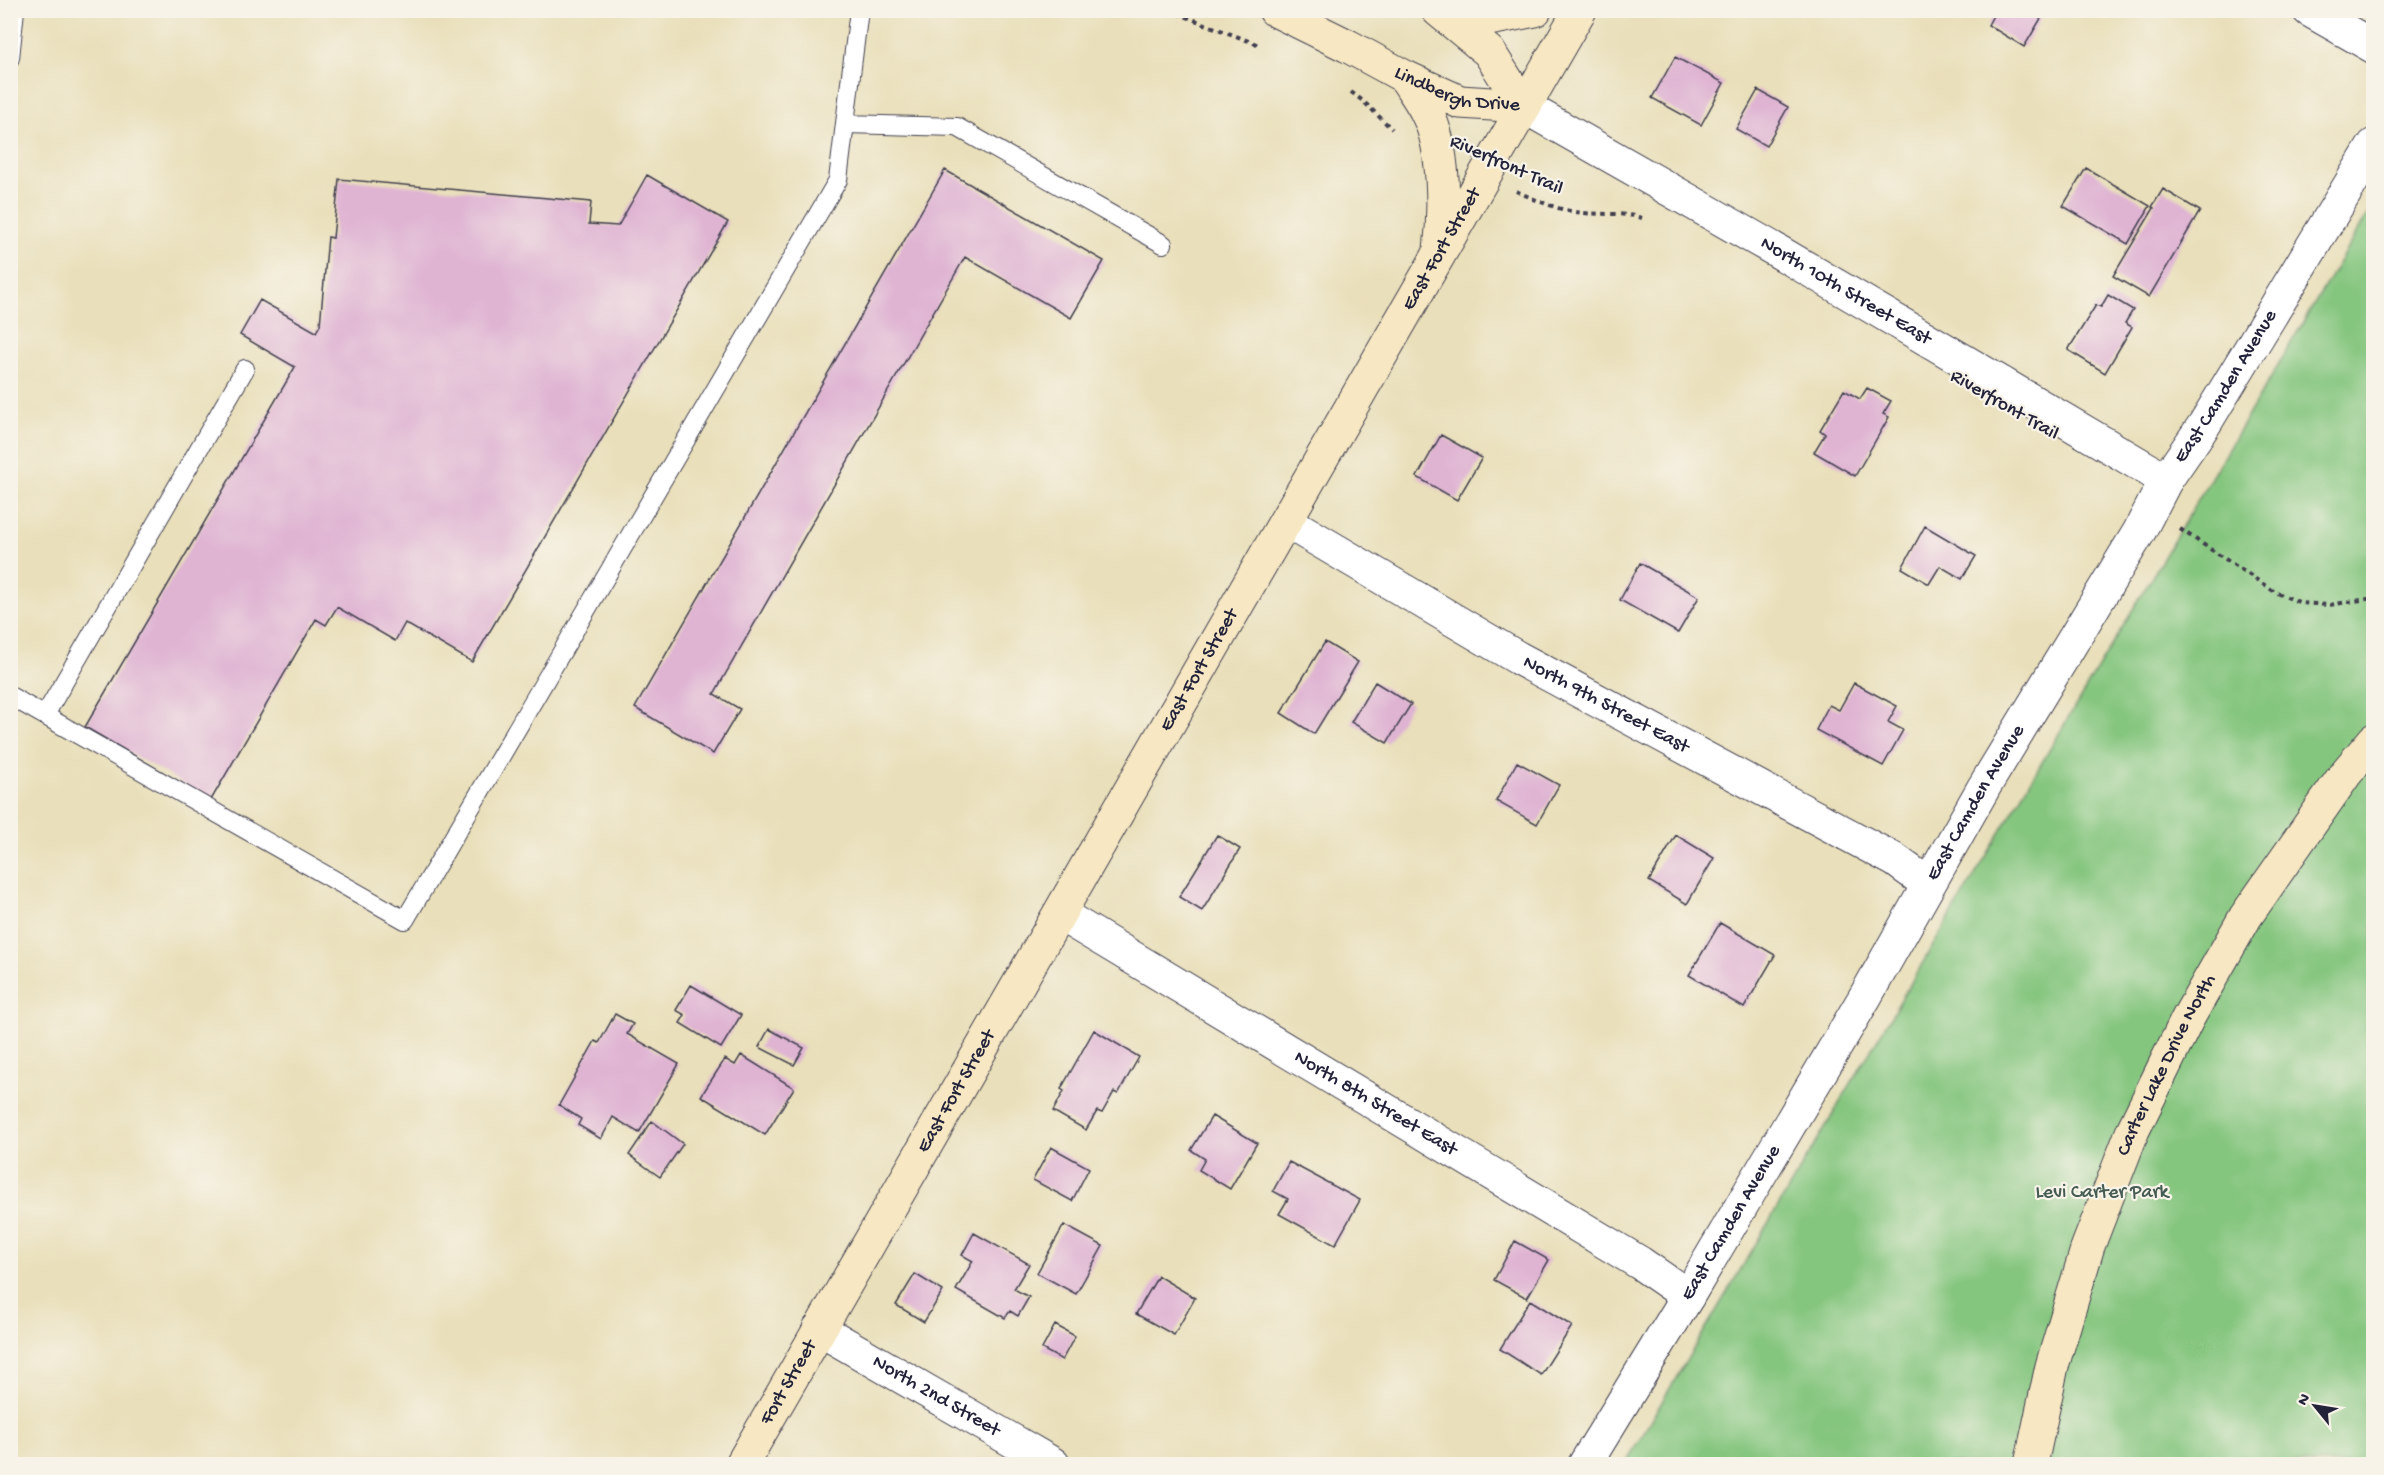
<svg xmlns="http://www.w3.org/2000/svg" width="2384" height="1475" viewBox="0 0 2384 1475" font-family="'Gochi Hand',sans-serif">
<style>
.green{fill:#85c67f;stroke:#54745d;stroke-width:1.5}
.building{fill:#dfb4d3}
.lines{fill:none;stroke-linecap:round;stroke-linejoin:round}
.lane-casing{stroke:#403e4e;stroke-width:20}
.street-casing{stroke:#403e4e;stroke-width:35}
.secondary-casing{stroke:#403e4e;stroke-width:35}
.path{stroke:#403e4e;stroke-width:4;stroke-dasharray:4.5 4.5;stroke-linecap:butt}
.lane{stroke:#fff;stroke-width:18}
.street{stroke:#fff;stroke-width:33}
.secondary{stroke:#f7e8c3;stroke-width:33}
.labels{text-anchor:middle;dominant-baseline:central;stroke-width:4.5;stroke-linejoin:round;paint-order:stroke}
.street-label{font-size:20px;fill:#22223b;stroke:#f7f3e8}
.park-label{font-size:20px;fill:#455b53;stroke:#f7f3e8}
</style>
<rect width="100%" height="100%" fill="#f7f3e8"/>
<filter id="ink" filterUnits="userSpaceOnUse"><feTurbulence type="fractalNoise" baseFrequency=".0167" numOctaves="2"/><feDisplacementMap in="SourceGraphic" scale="12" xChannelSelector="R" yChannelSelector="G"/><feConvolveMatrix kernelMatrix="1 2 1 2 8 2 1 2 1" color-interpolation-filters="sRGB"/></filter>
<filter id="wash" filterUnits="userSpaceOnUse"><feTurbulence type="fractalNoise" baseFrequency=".008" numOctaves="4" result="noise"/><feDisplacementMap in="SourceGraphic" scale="24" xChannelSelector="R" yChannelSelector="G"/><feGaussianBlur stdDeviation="1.35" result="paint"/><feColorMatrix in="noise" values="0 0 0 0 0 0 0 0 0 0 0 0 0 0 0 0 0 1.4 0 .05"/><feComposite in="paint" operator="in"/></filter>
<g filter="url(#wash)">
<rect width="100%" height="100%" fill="#e9dfba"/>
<!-- green -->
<path class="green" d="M2373 205V1464H1625Z"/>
<g id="blocks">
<!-- building -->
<path class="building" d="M1996 10H2046L2024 47 1988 25Z
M1675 57 1724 83 1701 125 1652 98Z
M1758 90 1788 107 1766 146 1736 129Z
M2086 168 2150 206 2128 244 2063 206Z
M945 170 1104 261 1071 318 965 257 714 694 740 709 713 754 635 708Z
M647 175 728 222 472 662 405 623 395 641 337 607 326 625 316 619 211 800 85 727 295 367 240 335 260 300 316 332 320 325 328 237 333 238 339 179 591 202 589 224 618 226Z
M2163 189 2200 211 2149 297 2113 276 2154 208 2152 207Z
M2108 295 2133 310 2125 323 2132 327 2105 373 2068 350 2096 305 2101 307Z
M1867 388 1891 401 1883 414 1889 417 1855 476 1814 452 1825 434 1820 430 1844 390 1860 399Z
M1441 435 1482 458 1457 500 1417 477Z
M1925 526 1976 556 1962 579 1940 566 1929 584 1902 568Z
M1640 563 1699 597 1678 633 1620 600Z
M1325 642 1358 662 1314 734 1281 713Z
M1375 682 1411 704 1387 743 1351 722Z
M1854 683 1897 706 1888 722 1903 730 1883 766 1816 730 1829 705 1839 710Z
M1517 762 1559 785 1537 824 1496 801Z
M1217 835 1240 849 1202 911 1179 897Z
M1676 835 1714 858 1687 904 1649 881Z
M1720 923 1775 955 1744 1008 1689 975Z
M691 985 741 1015 721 1048 680 1023 685 1015 676 1010Z
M615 1014 633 1024 627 1034 679 1064 639 1133 613 1117 601 1139 578 1125 581 1119 559 1105 595 1041 599 1043Z
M769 1029 804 1048 794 1065 759 1047Z
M1094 1030 1139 1057 1118 1094 1114 1092 1102 1113 1097 1111 1086 1130 1053 1111 1064 1091 1061 1089Z
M741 1055 794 1088 765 1135 701 1096 725 1059 735 1065Z
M1212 1116 1257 1143 1230 1189 1199 1170 1205 1159 1191 1150Z
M652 1121 683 1144 660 1177 629 1155Z
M1051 1147 1089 1168 1072 1201 1033 1180Z
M1289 1162 1360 1200 1335 1245 1279 1214 1288 1199 1273 1191Z
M1064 1225 1103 1246 1076 1294 1037 1273Z
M974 1233 1029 1264 1014 1289 1029 1297 1018 1316 1010 1311 1005 1318 956 1290 973 1261 962 1255Z
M1515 1241 1549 1260 1527 1298 1494 1280Z
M915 1274 943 1291 924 1322 896 1305Z
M1158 1276 1195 1298 1174 1335 1136 1314Z
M1530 1300 1572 1326 1541 1375 1500 1349Z
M1055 1325 1075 1336 1062 1360 1042 1349Z"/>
</g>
</g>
<g filter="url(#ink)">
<use href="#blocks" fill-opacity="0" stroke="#403e4e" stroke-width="1.5"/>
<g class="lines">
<defs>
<path id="lane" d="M10 58 15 10
M845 124 957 127 1163 244
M10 696 405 920 838 180 859 10
M45 715 245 369"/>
<g id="street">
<path d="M2309 10 2374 47"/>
<path id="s1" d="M1523 106 1779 252 2166 480"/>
<path id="s2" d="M1286 521 1518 658 1895 860 1928 884"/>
<path id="s3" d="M1060 914 1640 1263 1688 1296"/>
<path id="s4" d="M819 1329 1053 1464"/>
<path id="s5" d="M1585 1464 1688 1296 1865 997 1984 787 2139 532 2166 480 2204 425 2374 145"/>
</g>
<g id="secondary">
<path id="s6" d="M1275 10 1348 46 1405 77 1460 102 1523 106"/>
<path d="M1438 10 1489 52 1523 106"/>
<path d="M1445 14 1489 19 1535 10"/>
<path d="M1405 77C1412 89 1421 100 1427 113 1445 147 1445 212 1440 250"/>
<path id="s7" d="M742 1464 1580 10"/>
<path id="s8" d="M2031 1464 2052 1366 2088 1246 2133 1130 2188 1018 2246 916 2346 773 2374 740"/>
</g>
</defs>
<!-- lane casing -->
<use href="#lane" class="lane-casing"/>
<!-- street casing -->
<use href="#street" class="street-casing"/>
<!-- secondary casing -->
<use href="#secondary" class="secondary-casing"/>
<!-- path -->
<path class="path" d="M1169 10 1259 45
M1351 92 1363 101 1392 129
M1516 191C1538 201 1560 211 1584 213 1605 215 1622 212 1642 218
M2180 529 2275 592 2301 603 2329 605 2374 598"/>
<!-- lane -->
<use href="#lane" class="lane"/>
<!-- street -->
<use href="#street" class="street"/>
<!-- secondary -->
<use href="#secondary" class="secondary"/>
</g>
</g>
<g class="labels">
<!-- street labels -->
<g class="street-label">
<text stroke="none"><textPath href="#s6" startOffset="201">Lindbergh Drive</textPath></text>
<text transform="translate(1506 166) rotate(24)">Riverfront Trail</text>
<text stroke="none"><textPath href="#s7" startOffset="1402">East Fort Street</textPath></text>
<text stroke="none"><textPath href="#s1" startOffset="372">North 10th Street East</textPath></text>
<text stroke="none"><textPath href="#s5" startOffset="1254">East Camden Avenue</textPath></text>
<text transform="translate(2004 406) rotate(30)">Riverfront Trail</text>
<text stroke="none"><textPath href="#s7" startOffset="916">East Fort Street</textPath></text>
<text stroke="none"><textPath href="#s2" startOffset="369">North 9th Street East</textPath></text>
<text stroke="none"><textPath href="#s5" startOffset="768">East Camden Avenue</textPath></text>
<text stroke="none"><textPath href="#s8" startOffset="423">Carter Lake Drive North</textPath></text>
<text stroke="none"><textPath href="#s7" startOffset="430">East Fort Street</textPath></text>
<text stroke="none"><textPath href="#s3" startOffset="368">North 8th Street East</textPath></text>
<text stroke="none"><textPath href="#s5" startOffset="282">East Camden Avenue</textPath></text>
<text stroke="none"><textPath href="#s7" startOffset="94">Fort Street</textPath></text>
<text stroke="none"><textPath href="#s4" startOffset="135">North 2nd Street</textPath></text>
</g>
<!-- park labels -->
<g class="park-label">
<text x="2102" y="1193">Levi Carter Park</text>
</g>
</g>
<!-- margin -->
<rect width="2384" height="1475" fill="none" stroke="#f7f3e8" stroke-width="36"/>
<!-- north arrow -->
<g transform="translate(2315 1406) rotate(300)" stroke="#f7f3e8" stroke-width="4.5" paint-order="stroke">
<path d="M0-4.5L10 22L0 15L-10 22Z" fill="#22223b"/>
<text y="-9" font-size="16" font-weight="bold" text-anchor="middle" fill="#22223b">N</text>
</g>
</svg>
